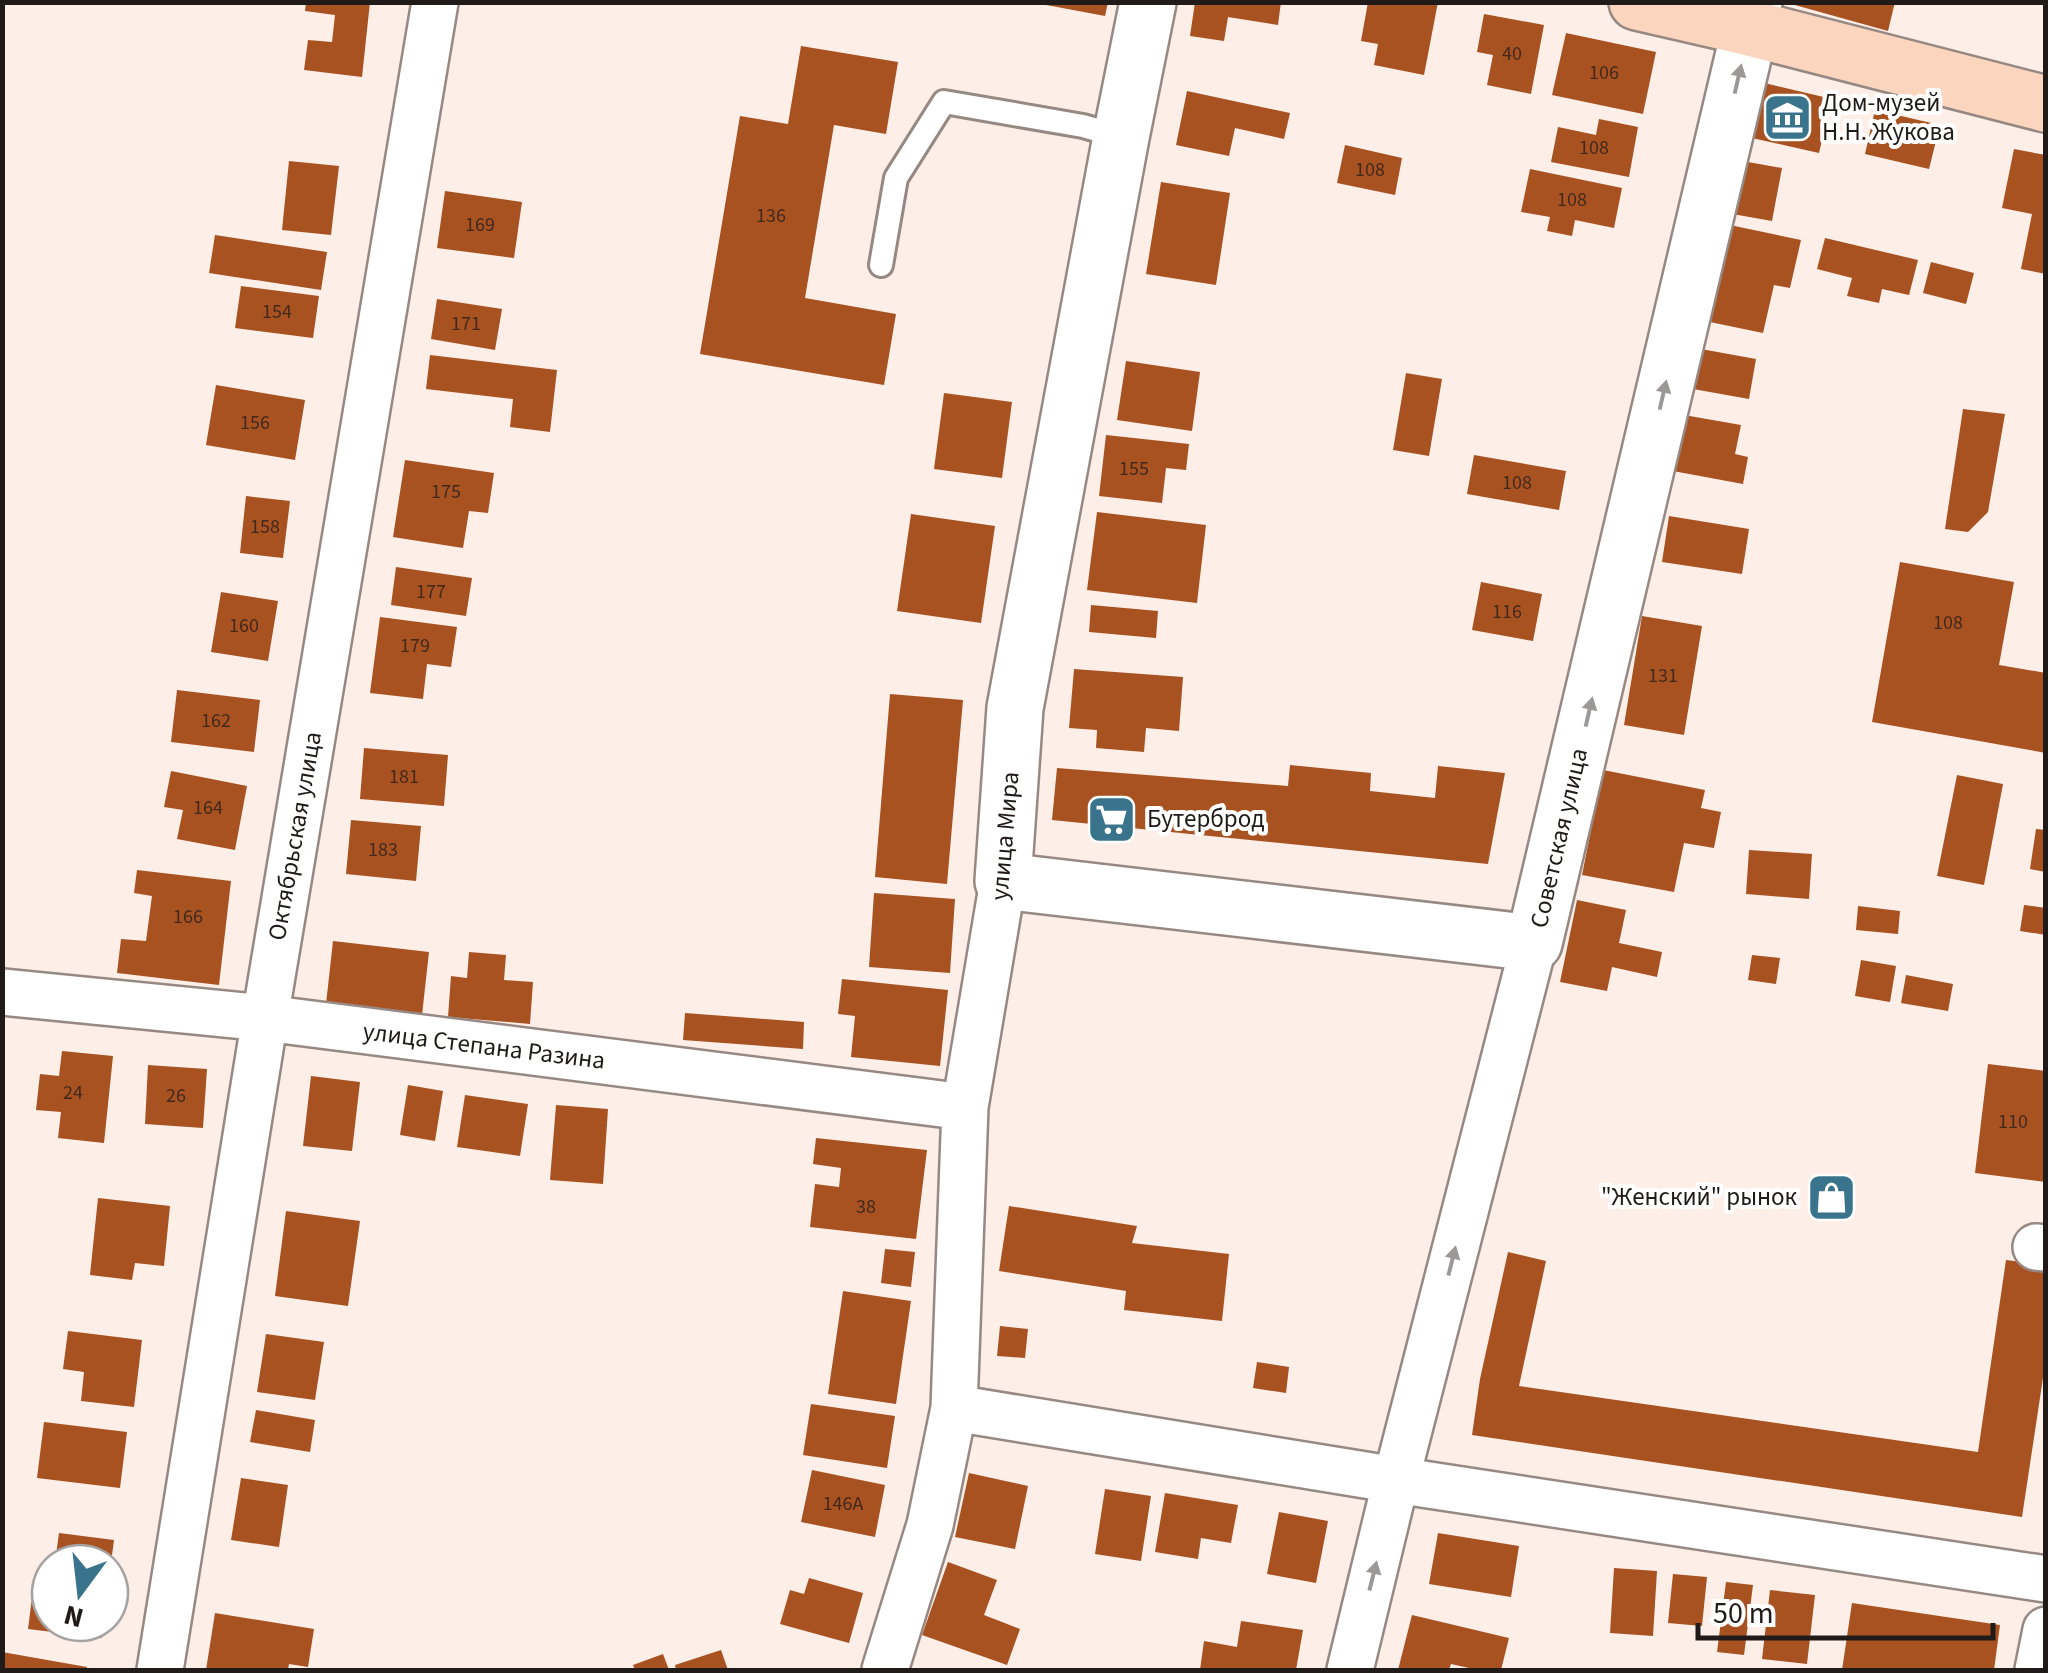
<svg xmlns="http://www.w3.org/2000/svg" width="2048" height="1673" viewBox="0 0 2048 1673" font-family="'Source Sans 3',sans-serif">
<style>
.building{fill:#a95221}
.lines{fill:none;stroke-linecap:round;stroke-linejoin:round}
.service-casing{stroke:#968983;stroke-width:28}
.minor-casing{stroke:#968983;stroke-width:50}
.tertiary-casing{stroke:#968983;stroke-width:60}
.secondary-casing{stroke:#968983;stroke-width:60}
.service{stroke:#fff;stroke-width:22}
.minor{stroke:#fff;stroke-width:45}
.tertiary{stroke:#fff;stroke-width:55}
.secondary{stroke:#fbd5be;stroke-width:55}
.oneway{fill:#9b9898}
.labels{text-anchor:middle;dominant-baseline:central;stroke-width:8;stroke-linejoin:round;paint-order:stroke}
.number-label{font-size:20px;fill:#42291b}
.poi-label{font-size:25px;fill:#201b19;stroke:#fff;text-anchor:start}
.street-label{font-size:25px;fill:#201b19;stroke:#fff}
</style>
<rect width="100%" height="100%" fill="#fdeee7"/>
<!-- building -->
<path class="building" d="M306 2H370L362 77 304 70 308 40 332 42 335 15 305 11Z
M1042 2H1108L1105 16 1041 4Z
M1195 2H1281L1278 25 1228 17 1224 41 1190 36Z
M1368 2H1438L1424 75 1374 65 1378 44 1361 41Z
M1784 2H1895L1888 31Z
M1484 14 1544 25 1531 94 1487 85 1493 55 1477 52Z
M1566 33 1656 52 1643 114 1552 95Z
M801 46 898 62 886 134 834 125 805 298 896 314 884 385 700 354 740 116 788 124Z
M1756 81 1832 99 1819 153 1743 136Z
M1187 91 1290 113 1284 139 1235 128 1229 156 1176 145Z
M1875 110 1940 125 1929 169 1865 154Z
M1599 119 1638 127 1629 177 1551 162 1558 127 1596 135Z
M1345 145 1402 158 1395 195 1337 183Z
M2014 149 2046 155V274L2021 269 2032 214 2002 208Z
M1737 160 1782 168 1772 221 1727 213Z
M289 161 339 166 331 235 282 230Z
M1530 169 1622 188 1614 228 1575 220 1572 236 1547 231 1550 217 1521 212Z
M1161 182 1230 193 1216 285 1146 274Z
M445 191 522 202 514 258 437 248Z
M1725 224 1801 240 1790 288 1774 285 1763 333 1705 321Z
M215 235 327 252 321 290 209 273Z
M1825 238 1918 260 1909 295 1882 289 1879 303 1847 296 1852 278 1817 269Z
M1931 262 1974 273 1966 304 1923 293Z
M241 286 319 296 313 338 235 328Z
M437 299 502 309 495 350 431 339Z
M1701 349 1756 359 1749 399 1693 389Z
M430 355 557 370 550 432 510 427 513 399 426 389Z
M1126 361 1200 372 1192 431 1117 420Z
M1406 373 1442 379 1429 456 1393 450Z
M216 385 305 400 295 460 206 445Z
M944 393 1012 402 1002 478 934 469Z
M1963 409 2005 414 1988 512 1968 532 1945 529Z
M1684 415 1741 425 1735 454 1748 457 1743 484 1673 471Z
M1106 435 1189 444 1186 470 1166 468 1162 503 1099 496Z
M1474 455 1566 471 1559 510 1467 494Z
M405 460 494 473 488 513 469 511 463 548 393 537Z
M246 496 290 501 283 558 240 553Z
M1097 512 1206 525 1197 603 1087 590Z
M911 514 995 526 981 623 897 611Z
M1669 516 1749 529 1742 574 1662 562Z
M1900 562 2014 582 1999 665 2046 673V753L1872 722Z
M396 567 472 578 466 616 391 605Z
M1481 582 1542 594 1533 641 1472 630Z
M221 592 278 601 268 661 211 652Z
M1091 605 1158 611 1156 638 1089 632Z
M1642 616 1702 626 1684 735 1624 725Z
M380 617 457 627 451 667 427 664 423 699 370 693Z
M1074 669 1183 677 1179 731 1146 728 1144 752 1096 748 1097 730 1069 728Z
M177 690 260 700 254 752 171 742Z
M890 694 963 700 947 884 875 877Z
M364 748 448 755 444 806 360 799Z
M1290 765 1371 773 1370 791 1435 798 1438 766 1505 773 1488 864 1052 820 1057 768 1288 786Z
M1603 770 1705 790 1701 808 1721 812 1714 848 1684 843 1674 892 1582 875Z
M171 771 247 786 235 850 177 839 183 810 164 807Z
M1957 775 2003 784 1984 885 1937 876Z
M351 820 421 826 416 881 346 874Z
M2036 829 2046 830V872L2030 869Z
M1749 850 1812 854 1809 899 1746 894Z
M137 870 231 881 219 985 117 973 121 939 146 941 152 896 134 893Z
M874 893 955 899 950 973 869 967Z
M1577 900 1626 910 1619 943 1662 952 1657 977 1612 967 1607 991 1560 982Z
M2024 905 2046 908V935L2020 931Z
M1858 906 1900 911 1898 934 1856 930Z
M333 941 429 952 422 1015 326 1004Z
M469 952 506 955 504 980 533 982 530 1024 448 1017 451 976 467 978Z
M1752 955 1780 958 1776 984 1748 980Z
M1861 960 1896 966 1890 1002 1855 996Z
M1906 975 1953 984 1948 1011 1901 1003Z
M842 979 948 990 940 1066 851 1057 855 1016 838 1014Z
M685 1013 804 1022 803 1049 683 1040Z
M62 1051 113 1056 104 1143 58 1138 61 1112 36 1110 40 1074 59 1076Z
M1988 1064 2046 1071V1182L1975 1173Z
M148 1065 207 1069 203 1128 145 1124Z
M311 1076 360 1082 352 1151 303 1146Z
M408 1085 443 1091 435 1141 400 1135Z
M465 1095 528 1104 520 1156 457 1147Z
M556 1105 608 1109 603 1184 550 1180Z
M816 1138 927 1150 916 1239 810 1227 815 1184 839 1187 841 1168 813 1164Z
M98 1198 170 1206 164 1266 135 1263 132 1280 90 1275Z
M1009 1206 1137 1226 1132 1243 1229 1254 1222 1321 1124 1310 1126 1291 999 1271Z
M286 1211 360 1221 348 1306 275 1296Z
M885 1249 915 1252 911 1287 881 1283Z
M1508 1252 1546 1261 1519 1386 1978 1452 2006 1260 2046 1265V1358L2022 1517 1472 1435 1480 1379Z
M843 1291 911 1301 896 1404 828 1394Z
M1000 1326 1028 1329 1025 1358 997 1356Z
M68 1331 142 1340 134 1407 81 1401 84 1372 63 1369Z
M266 1334 324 1342 315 1400 257 1392Z
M1257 1362 1289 1367 1286 1393 1253 1388Z
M811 1404 895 1416 887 1468 803 1455Z
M256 1410 315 1420 310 1452 250 1442Z
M44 1422 127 1432 120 1488 37 1478Z
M812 1470 885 1485 875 1537 801 1522Z
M969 1473 1028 1486 1015 1549 955 1537Z
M241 1478 288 1485 279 1547 231 1540Z
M1105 1489 1151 1496 1141 1561 1095 1554Z
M1165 1493 1238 1505 1231 1543 1201 1538 1198 1559 1155 1552Z
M1279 1512 1328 1521 1316 1583 1267 1574Z
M59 1533 114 1540 111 1563H55Z
M1438 1533 1519 1546 1511 1597 1429 1584Z
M948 1562 997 1580 984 1615 1020 1629 1007 1665 922 1635Z
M1614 1568 1657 1571 1653 1636 1610 1633Z
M1673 1574 1707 1577 1702 1626 1668 1623Z
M809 1578 863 1593 849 1643 780 1624 790 1590 804 1594Z
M34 1582 50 1584V1623H104L102 1638 28 1629Z
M1726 1582 1753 1585 1744 1655 1717 1652Z
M1770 1590 1815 1595 1807 1664 1762 1659Z
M1852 1603 2000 1625 1994 1670H1842Z
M215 1613 314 1629 308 1667 289 1664 288 1670H206Z
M1412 1615 1509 1638 1501 1670H1478L1451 1664 1449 1670H1398Z
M1241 1621 1303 1630 1296 1670H1200L1204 1641 1237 1647Z
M721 1650 728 1670H676L675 1665Z
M2 1652 87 1667 86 1670H2Z
M663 1654 669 1670H635L633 1665Z"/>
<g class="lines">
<defs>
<path id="service" d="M881 265 896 178 944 102 1083 126 1121 137"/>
<path id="minor" d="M2 992 265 1018 965 1107
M2036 1247 2046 1248
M954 1408 1396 1480 2046 1579
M160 1670 265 1018 435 2
M885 1670 930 1525 954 1408 965 1107 1003 881
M1350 1670 1396 1480 1534 943
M2038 1670 2046 1630"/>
<path id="tertiary" d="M1148 2 1121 137 1015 708 1003 881 1534 943 1750 28 1754 2"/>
<path id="secondary" d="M1637 2 1750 28 2046 104"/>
</defs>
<!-- service casing -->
<use href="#service" class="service-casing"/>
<!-- minor casing -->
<use href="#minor" class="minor-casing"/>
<!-- tertiary casing -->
<use href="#tertiary" class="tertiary-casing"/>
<!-- secondary casing -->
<use href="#secondary" class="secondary-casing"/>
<!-- service -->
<use href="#service" class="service"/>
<!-- minor -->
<use href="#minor" class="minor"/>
<!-- tertiary -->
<use href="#tertiary" class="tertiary"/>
<!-- secondary -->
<use href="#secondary" class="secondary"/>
</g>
<!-- one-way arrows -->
<defs><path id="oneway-solid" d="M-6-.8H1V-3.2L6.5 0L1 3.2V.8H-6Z" transform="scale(2.5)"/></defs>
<g class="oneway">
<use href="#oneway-solid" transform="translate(1738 79) rotate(-77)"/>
<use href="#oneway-solid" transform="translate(1663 395) rotate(-77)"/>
<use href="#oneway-solid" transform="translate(1589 712) rotate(-77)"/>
<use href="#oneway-solid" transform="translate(1452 1261) rotate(-76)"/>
<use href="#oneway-solid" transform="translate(1373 1576) rotate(-76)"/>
</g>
<!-- icons -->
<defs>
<symbol id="museum-square" viewBox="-11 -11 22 22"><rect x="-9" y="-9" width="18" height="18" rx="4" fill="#39748c" stroke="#fff"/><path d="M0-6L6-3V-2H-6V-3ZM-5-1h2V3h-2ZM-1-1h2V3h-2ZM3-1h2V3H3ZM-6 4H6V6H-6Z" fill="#fff"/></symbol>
<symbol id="supermarket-square" viewBox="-11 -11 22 22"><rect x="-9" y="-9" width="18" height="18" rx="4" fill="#39748c" stroke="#fff"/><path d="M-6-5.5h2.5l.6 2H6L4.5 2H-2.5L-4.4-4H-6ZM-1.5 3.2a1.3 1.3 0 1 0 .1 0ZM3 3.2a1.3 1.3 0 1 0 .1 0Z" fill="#fff"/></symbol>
<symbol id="shop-square" viewBox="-11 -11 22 22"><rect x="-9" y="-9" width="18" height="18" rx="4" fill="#39748c" stroke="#fff"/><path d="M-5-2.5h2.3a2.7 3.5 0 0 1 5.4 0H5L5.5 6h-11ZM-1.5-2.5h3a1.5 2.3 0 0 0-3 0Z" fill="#fff"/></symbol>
</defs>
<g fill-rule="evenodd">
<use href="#museum-square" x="1760" y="90" width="55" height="55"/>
<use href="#supermarket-square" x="1084" y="792" width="55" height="55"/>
<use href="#shop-square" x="1804" y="1170" width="55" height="55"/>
</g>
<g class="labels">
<!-- number labels -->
<g class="number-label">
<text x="1512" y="54">40</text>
<text x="1604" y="73">106</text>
<text x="1594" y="148">108</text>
<text x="1370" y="170">108</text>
<text x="1572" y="200">108</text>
<text x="771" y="216">136</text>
<text x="480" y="225">169</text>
<text x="277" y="312">154</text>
<text x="466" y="324">171</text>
<text x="255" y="423">156</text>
<text x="1134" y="469">155</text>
<text x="1517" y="483">108</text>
<text x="446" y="492">175</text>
<text x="265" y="527">158</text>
<text x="431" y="592">177</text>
<text x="1507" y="612">116</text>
<text x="1948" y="623">108</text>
<text x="244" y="626">160</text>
<text x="415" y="646">179</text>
<text x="1663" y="676">131</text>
<text x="216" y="721">162</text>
<text x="404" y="777">181</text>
<text x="208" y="808">164</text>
<text x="383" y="850">183</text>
<text x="188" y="917">166</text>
<text x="73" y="1093">24</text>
<text x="176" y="1096">26</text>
<text x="2013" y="1122">110</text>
<text x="866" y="1207">38</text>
<text x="843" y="1504">146А</text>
</g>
<!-- poi labels -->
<g class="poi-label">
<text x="1822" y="103">Дом-музей<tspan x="1822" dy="29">Н.Н. Жукова</tspan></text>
<text x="1147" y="819">Бутерброд</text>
<text x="1797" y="1197" text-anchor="end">"Женский" рынок</text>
</g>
<!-- street labels -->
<g class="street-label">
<text transform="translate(295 836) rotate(-80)">Октябрьская улица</text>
<text transform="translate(1005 836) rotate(-85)">улица Мира</text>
<text transform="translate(1559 838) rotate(-77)">Советская улица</text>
<text transform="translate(484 1046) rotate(7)">улица Степана Разина</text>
</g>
</g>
<!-- border -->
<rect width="2048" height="1673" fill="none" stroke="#201b19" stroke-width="10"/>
<!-- north arrow -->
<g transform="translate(80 1593) rotate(195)"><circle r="48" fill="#ffffff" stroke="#a6a4a3" stroke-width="2.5"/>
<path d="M0-8L18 38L0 25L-18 38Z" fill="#39748c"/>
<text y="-15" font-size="28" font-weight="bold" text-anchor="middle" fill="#201b19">N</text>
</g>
<!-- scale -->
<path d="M1698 1623v15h295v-15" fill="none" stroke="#201b19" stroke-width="5"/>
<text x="1713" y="1623" font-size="30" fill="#201b19" stroke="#ffffff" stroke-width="8" paint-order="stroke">50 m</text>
</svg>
